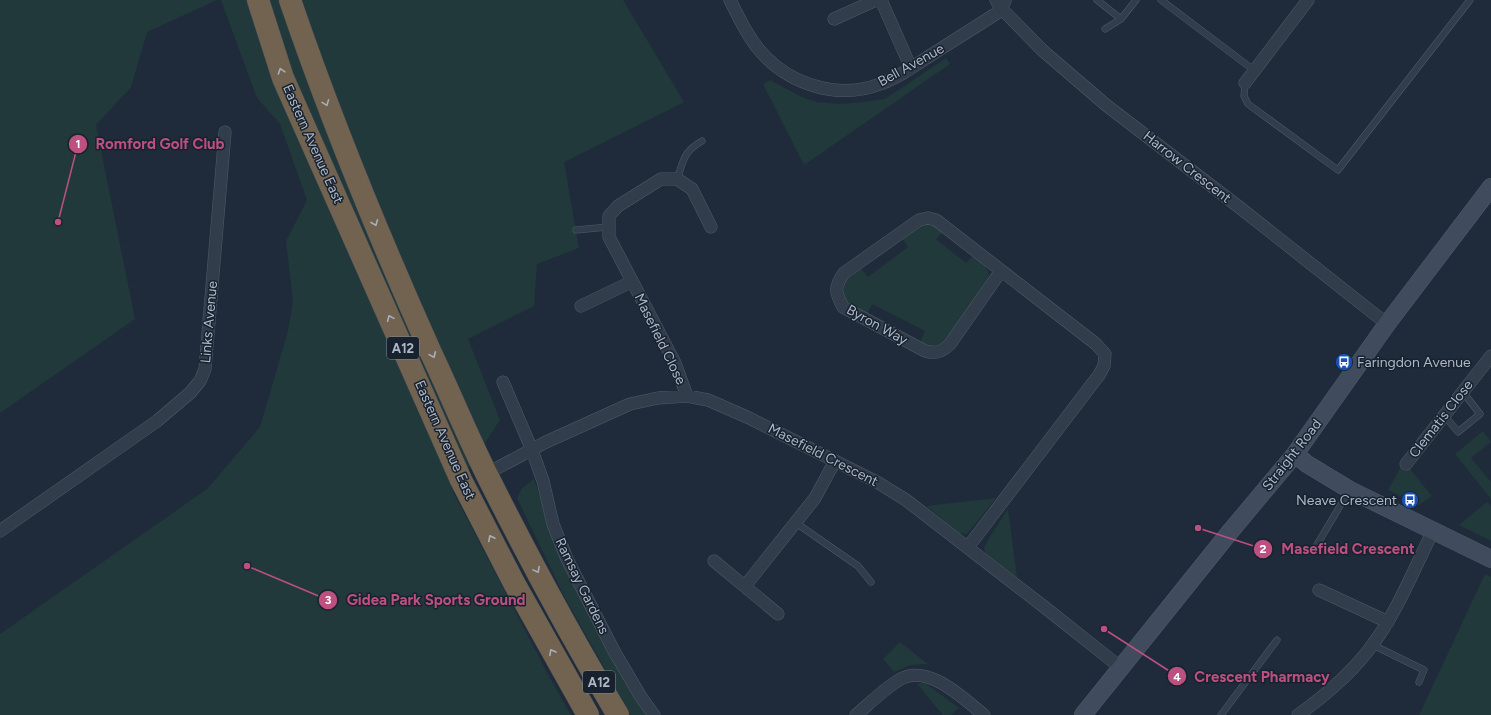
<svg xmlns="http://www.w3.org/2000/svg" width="1491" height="715" viewBox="0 0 1491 715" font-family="Figtree,sans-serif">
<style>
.green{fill:#21393b}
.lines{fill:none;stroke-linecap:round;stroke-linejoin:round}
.lane-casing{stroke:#505a68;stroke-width:7}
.street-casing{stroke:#505a68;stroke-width:13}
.secondary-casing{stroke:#505a68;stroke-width:18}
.highway-casing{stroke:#3d4755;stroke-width:23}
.lane{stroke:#323d4b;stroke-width:6}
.street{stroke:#323d4b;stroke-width:12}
.secondary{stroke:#404c5e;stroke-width:17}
.highway{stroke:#71634f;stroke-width:22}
.oneway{stroke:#a7afbb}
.labels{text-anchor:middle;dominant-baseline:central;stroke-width:3;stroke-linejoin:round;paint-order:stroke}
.shield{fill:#18222f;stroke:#808a99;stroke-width:1}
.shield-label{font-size:13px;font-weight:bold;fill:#adb7c7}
.street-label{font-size:14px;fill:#adb7c7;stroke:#18222f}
.poi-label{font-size:14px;fill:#adb7c7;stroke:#18222f;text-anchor:start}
.leader{fill:none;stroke:#bb5081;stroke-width:1.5}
.callout-dot{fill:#bb5081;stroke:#18222f;stroke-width:1.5}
.mark-label{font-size:12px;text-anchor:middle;font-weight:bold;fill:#fff}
.callout-label{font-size:15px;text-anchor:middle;font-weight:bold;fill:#bb5081;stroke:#18222f;stroke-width:3;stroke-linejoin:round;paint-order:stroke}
</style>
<rect width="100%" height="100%" fill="#1f2b3a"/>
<!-- green -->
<path class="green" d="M0 0H217L147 32 131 87 96 125 135 319 0 413Z
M221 0H623L684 102 564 162 579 248 537 264 534 306 468 339 500 420 453 492 550 678 571 715H0V634L207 489 260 427 288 331 293 302 286 241 307 200 280 124 257 98Z
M946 58 950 64 804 165 763 84 770 80 804 98 817 102 840 104 863 102 885 99Z
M928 222 944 231 936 239 966 263 974 255C982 261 987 265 989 276L949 338 941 345 932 348 920 343 925 331 872 304 867 315 845 301C840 279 844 281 860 267L868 277 908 247 902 238 922 223Z
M1483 431 1491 442 1471 458 1491 482V499L1455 454Z
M1403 463 1406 464 1432 496 1419 505 1388 490Z
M534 479 557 549 649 715H631L565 598 517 498 522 488Z
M996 498 967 534 959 533 926 506Z
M1487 502 1491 506V541L1459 525Z
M1008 509 1017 578 986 554 984 548 989 538Z
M1485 574 1491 577V715H1419Z
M900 642 928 664 911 665 894 672 883 659Z
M921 683 926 684 959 708 951 715H943L917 684Z"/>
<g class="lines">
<defs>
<path id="lane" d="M1097 0 1121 19 1136 0
M1161 0 1255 71
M1105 29 1121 19
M1245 83 1244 96 1248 104 1338 170 1470 0
M677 179C684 160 683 152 702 141
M576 230 608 227
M1444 415 1458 432 1480 414 1463 392
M796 523 858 566 871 582
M1315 548 1349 491
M1373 645 1424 670 1419 682
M1221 715 1277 640"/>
<path id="street" d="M730 0C739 18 748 37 761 52 790 85 839 100 880 84 897 78 913 67 928 57 951 42 974 28 997 13L1005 1
M881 0 911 68
M996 0 1000 7 1042 50 1106 105 1239 207 1387 324
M834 19 876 0
M1245 83 1308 0
M581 306 631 282
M503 382 532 450 543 481 553 524 567 559 614 651 641 697 654 715
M687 396 675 363 609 237V216L618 206 661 179H677L692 189 711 227
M1406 464 1491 356
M486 474 546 442 630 404 658 398 687 396 708 400 747 417 877 482 906 500 1043 606 1120 667
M0 531 157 421 190 393 200 381 205 369 225 132
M968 547 1099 375 1104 366 1105 354 1096 344 936 220 928 218 919 220 844 273C834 287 835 292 843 307L925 351C936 354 942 352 950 344L1001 271
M714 561 778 614
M745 586 815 498 835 461
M1319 590 1388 622
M856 715C870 703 884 689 899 680 927 662 964 699 984 715
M1298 715C1326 695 1353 672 1373 644 1397 612 1415 567 1433 531"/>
<path id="secondary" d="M1295 454 1307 464 1350 490 1491 559
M1083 715 1229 533 1295 454 1387 324 1491 187"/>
<path id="highway" d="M258 0 283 78 461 480 514 583 588 715
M290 0C331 120 379 237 431 353 450 393 467 435 487 475 528 557 571 637 618 715"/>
</defs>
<!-- lane casing -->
<use href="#lane" class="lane-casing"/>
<!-- street casing -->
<use href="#street" class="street-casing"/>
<!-- secondary casing -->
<use href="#secondary" class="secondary-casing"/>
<!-- highway casing -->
<use href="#highway" class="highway-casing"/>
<!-- lane -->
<use href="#lane" class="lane"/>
<!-- street -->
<use href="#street" class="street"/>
<!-- secondary -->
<use href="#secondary" class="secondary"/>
<!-- highway -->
<use href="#highway" class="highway"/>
</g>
<!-- one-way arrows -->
<defs><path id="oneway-chevron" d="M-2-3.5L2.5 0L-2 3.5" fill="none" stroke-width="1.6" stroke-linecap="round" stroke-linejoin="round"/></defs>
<g class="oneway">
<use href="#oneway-chevron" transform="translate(281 71) rotate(-108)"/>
<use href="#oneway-chevron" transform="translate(326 103) rotate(69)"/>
<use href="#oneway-chevron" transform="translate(375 223) rotate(68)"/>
<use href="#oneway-chevron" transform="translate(390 318) rotate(-114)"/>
<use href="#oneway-chevron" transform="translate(433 355) rotate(66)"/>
<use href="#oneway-chevron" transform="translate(491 538) rotate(-117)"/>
<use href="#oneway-chevron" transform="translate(537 570) rotate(62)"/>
<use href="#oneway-chevron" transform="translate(552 652) rotate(-119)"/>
</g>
<!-- icons -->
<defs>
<symbol id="bus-disc" viewBox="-11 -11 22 22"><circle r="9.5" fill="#1a4fb4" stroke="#18222f"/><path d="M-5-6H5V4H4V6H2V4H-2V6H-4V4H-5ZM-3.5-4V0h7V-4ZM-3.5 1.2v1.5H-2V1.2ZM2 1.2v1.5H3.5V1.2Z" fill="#fff"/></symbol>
</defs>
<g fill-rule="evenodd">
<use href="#bus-disc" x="1334" y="352" width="20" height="20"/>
<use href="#bus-disc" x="1400" y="490" width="20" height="20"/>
</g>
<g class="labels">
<!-- shield labels -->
<g class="shield">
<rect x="387" y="337" width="32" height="22" rx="3"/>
<rect x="583" y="671" width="32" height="22" rx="3"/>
</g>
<g class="shield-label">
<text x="403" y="348">A12</text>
<text x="599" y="682">A12</text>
</g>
<!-- street labels -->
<g class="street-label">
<text transform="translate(911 65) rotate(-29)">Bell Avenue</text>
<text transform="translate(313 144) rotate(66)">Eastern Avenue East</text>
<text transform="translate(1187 167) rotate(38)">Harrow Crescent</text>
<text transform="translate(209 322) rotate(-85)">Links Avenue</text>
<text transform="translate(877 325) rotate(29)">Byron Way</text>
<text transform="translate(660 339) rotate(64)">Masefield Close</text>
<text transform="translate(1441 419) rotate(-52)">Clematis Close</text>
<text transform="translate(445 440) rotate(66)">Eastern Avenue East</text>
<text transform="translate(823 455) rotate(27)">Masefield Crescent</text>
<text transform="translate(1292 455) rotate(-52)">Straight Road</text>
<text transform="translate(582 586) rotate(64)">Ramsay Gardens</text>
</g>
<!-- poi labels -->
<g class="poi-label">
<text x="1357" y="362">Faringdon Avenue</text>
<text x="1397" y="500" text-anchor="end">Neave Crescent</text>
</g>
</g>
<!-- callouts -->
<path class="leader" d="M58 222L78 144M1198 528L1263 549M247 566L328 600M1104 629L1177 676"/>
<g class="callout-dot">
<circle cx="58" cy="222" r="4"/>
<circle cx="1198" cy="528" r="4"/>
<circle cx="247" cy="566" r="4"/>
<circle cx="1104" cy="629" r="4"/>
<circle cx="78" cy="144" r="10"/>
<circle cx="1263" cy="549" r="10"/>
<circle cx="328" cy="600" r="10"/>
<circle cx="1177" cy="676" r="10"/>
</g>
<g class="mark-label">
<text x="78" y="148">1</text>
<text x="1263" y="553">2</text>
<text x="328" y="604">3</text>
<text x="1177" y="681">4</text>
</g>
<g class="callout-label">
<text x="160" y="149">Romford Golf Club</text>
<text x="1348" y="554">Masefield Crescent</text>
<text x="436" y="605">Gidea Park Sports Ground</text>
<text x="1262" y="682">Crescent Pharmacy</text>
</g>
</svg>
